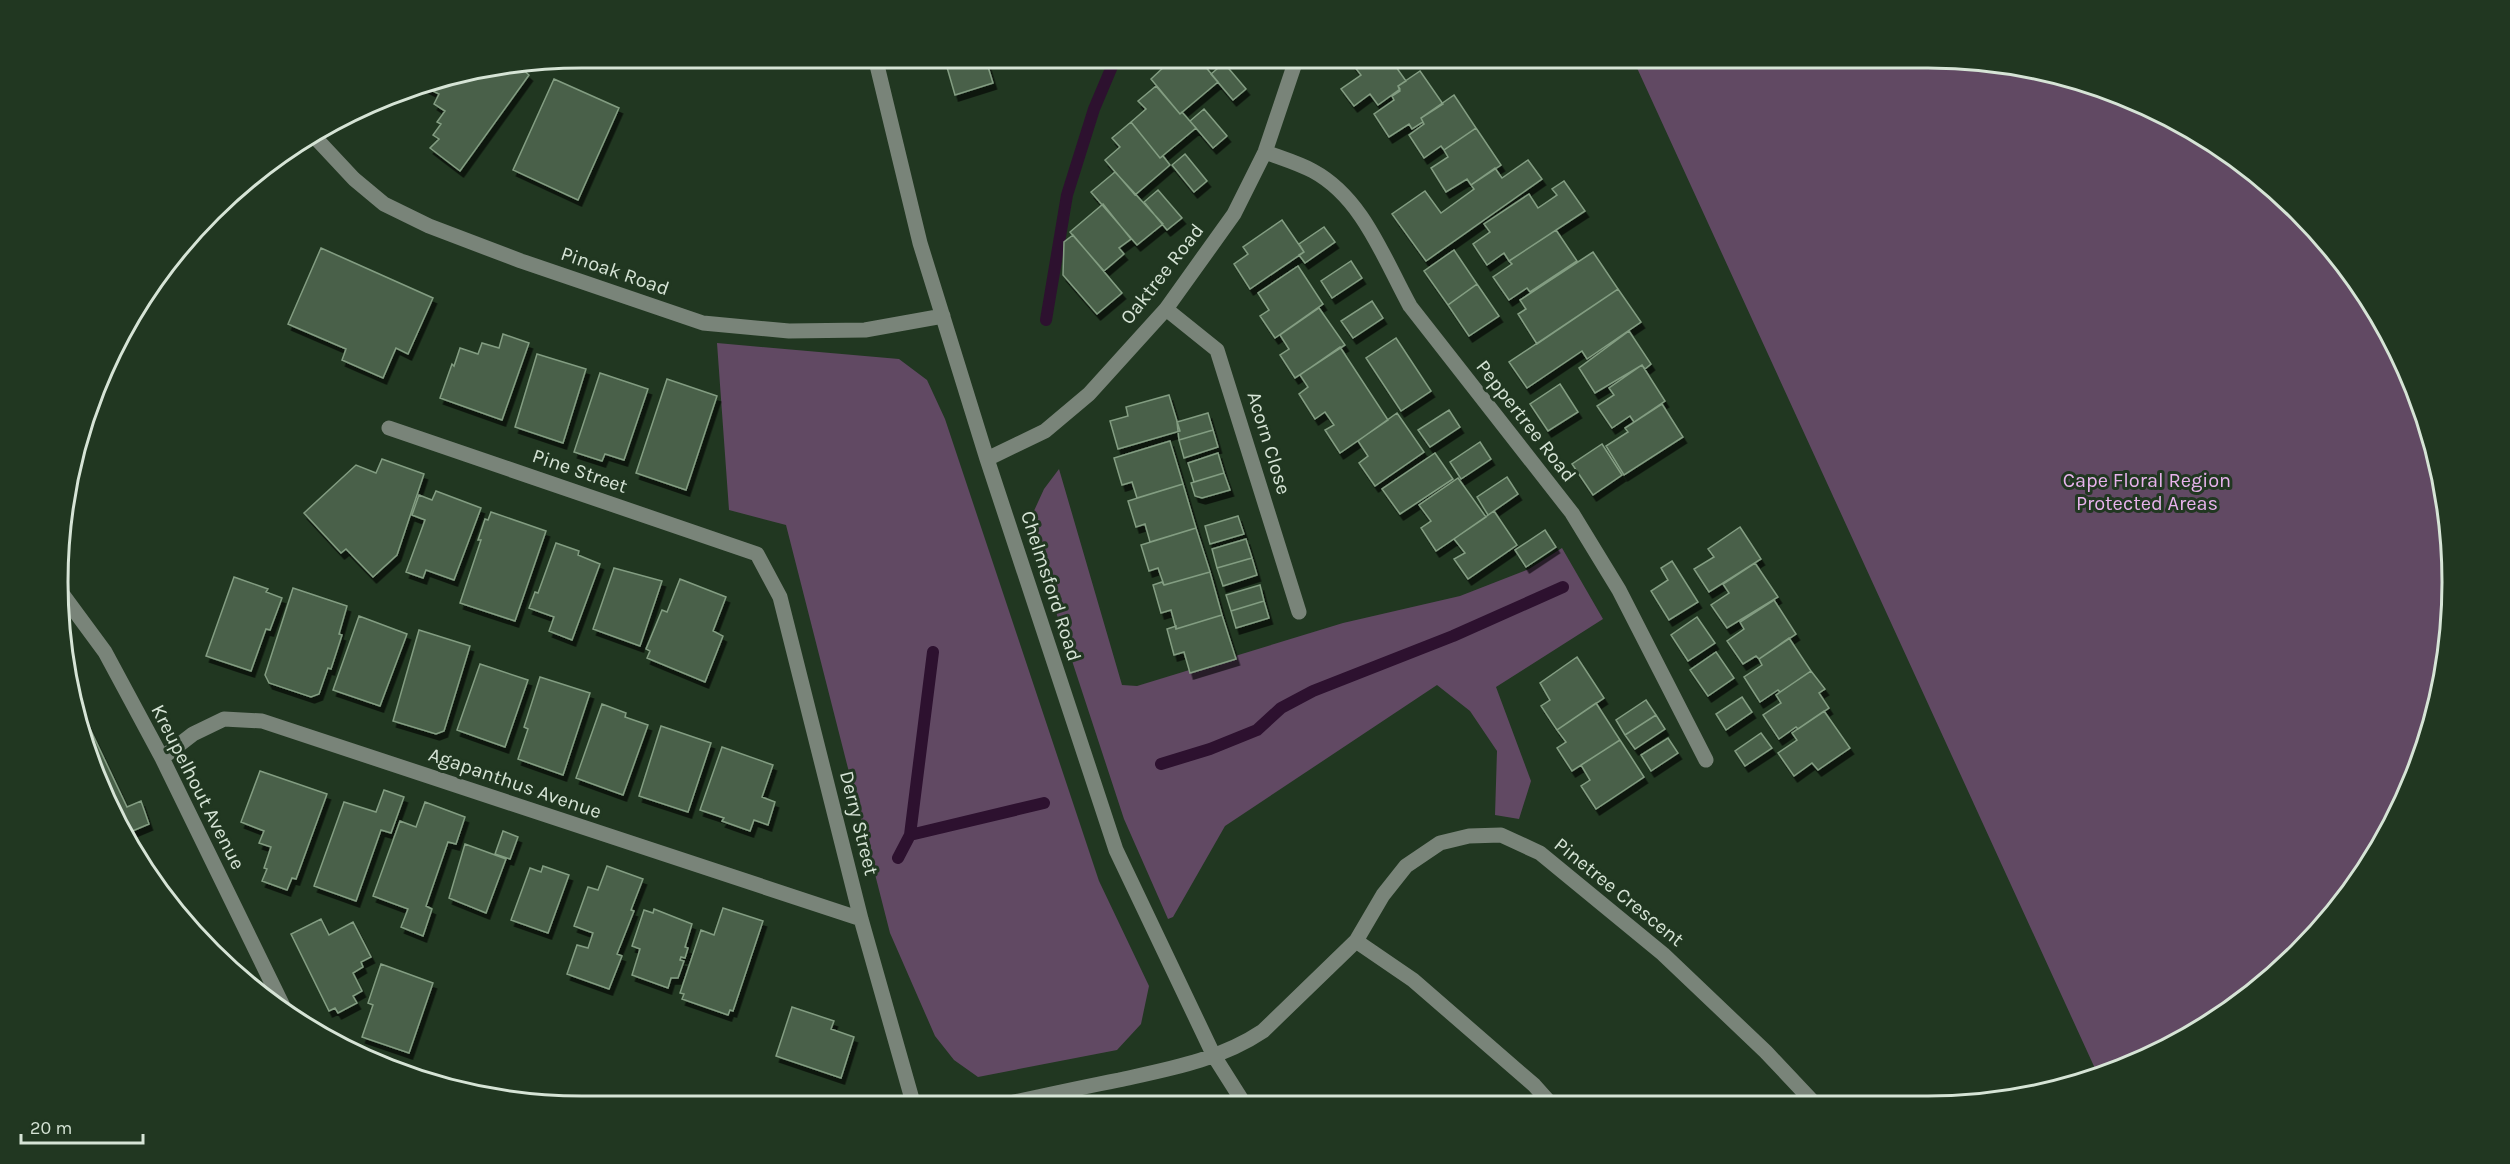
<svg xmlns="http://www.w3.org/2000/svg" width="2510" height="1164" viewBox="0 0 2510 1164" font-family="Karla,sans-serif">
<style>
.green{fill:#614963}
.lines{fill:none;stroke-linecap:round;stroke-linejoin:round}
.stream{stroke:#2d112f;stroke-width:12}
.building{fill:#496149;stroke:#839d82;stroke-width:1.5;filter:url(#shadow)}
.minor{stroke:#798479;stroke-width:15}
.labels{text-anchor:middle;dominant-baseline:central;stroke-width:6;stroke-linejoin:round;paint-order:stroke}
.street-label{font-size:20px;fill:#d6e4d6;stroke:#213721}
.park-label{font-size:20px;fill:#e8b3ec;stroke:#213721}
.rim{fill:none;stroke:#d6e4d6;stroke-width:3}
</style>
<defs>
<filter id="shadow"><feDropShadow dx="3.5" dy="6" stdDeviation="0" flood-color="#0009"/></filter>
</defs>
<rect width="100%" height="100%" fill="#213721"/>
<!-- green -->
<path class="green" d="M1632 57H1928L2030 67 2129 97 2219 145 2299 211 2364 290 2413 381 2443 479 2453 582 2443 684 2413 783 2345 901 2248 998 2129 1067 2098 1075Z
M717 343 899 359 927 380 945 419 1099 881 1149 986 1141 1024 1117 1050 978 1077 954 1060 935 1036 890 933 786 525 729 510Z
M1059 469 1122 685 1137 686 1343 623 1460 596 1529 569 1562 548 1603 619 1496 687 1531 781 1519 819 1495 815 1497 751 1470 711 1437 685 1225 826 1173 917 1168 919 1124 819 1033 542V513L1044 489Z"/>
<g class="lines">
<!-- stream -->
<path class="stream" d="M1046 320 1067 195 1094 109 1116 57
M1161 764 1210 749 1257 730 1281 708 1313 691 1453 636 1563 587
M910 835 1044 803
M898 858 910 835 933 652"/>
</g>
<!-- building -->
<path class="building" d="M944 57H985L993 83 955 95Z
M1160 57H1190L1200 68 1204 65 1218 82 1180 114 1151 79 1166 65Z
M1190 57H1214L1200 68Z
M1347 57H1389L1406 81 1398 86 1400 89 1378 105 1370 94 1354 106 1341 89 1361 75Z
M1224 63 1246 89 1233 100 1211 74Z
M520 67 529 75 460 171 430 148 439 139 433 135 441 124 437 122 445 111 434 104 439 94 419 84Z
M1420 71 1443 104 1421 118 1423 122 1412 129 1409 124 1389 137 1374 114 1394 100 1392 96 1400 91 1398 86Z
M554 79 619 108 578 200 513 170Z
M1156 86 1180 114 1182 112 1196 128 1160 158 1131 122 1146 109 1138 101Z
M1454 95 1476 128 1444 150 1441 146 1424 158 1409 135 1424 124 1421 118Z
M1204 109 1227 136 1213 148 1190 121Z
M1131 122 1160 158 1163 156 1170 165 1135 195 1105 160 1120 147 1112 138Z
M1476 128 1501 165 1471 185 1467 179 1446 192 1431 168 1448 157 1444 150Z
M1185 154 1207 181 1194 192 1172 165Z
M1528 160 1542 179 1426 261 1392 214 1425 191 1441 213 1474 189 1471 185 1495 168 1502 178Z
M1115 172 1163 224 1137 245 1091 192Z
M1564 181 1585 211 1509 261 1504 253 1487 265 1473 244 1490 232 1484 224 1529 194 1538 208 1557 195 1552 189Z
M1158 190 1182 218 1167 230 1144 202Z
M1103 204 1131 239 1119 248 1124 254 1104 271 1070 232Z
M1282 220 1304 252 1250 289 1234 264 1248 254 1243 247Z
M1324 227 1335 242 1305 263 1299 255 1304 252 1299 244Z
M1556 230 1577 261 1530 292 1527 288 1509 300 1493 277 1512 264 1509 261Z
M1073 235 1122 293 1097 314 1063 275 1064 242Z
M321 248 433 298 408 354 396 348 383 378 342 360 346 349 288 324Z
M1454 250 1477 284 1448 305 1424 271Z
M1593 252 1618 289 1537 344 1518 314 1526 309 1520 300Z
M1351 261 1362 278 1332 298 1321 281Z
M1298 266 1323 304 1275 338 1260 316 1269 310 1258 293Z
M1477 284 1499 316 1469 336 1448 305Z
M1618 289 1641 322 1587 359 1582 351 1527 388 1509 362Z
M1372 301 1383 318 1353 338 1341 321Z
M1319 308 1345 345 1295 378 1280 355 1289 349 1280 335Z
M1629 331 1651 364 1645 369 1642 365 1595 393 1579 368Z
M503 334 529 343 502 420 440 398 452 364 454 366 460 348 478 354 482 343 499 348Z
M1396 338 1431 391 1401 411 1366 358Z
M1340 347 1388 420 1340 453 1325 430 1334 425 1325 412 1315 419 1299 394 1308 387 1300 375Z
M537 354 586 369 563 443 515 427Z
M1642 365 1665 401 1634 422 1630 416 1612 428 1597 406 1614 395 1609 388Z
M600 373 648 389 624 460 605 454 602 461 574 452Z
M667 379 717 396 686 490 636 473Z
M1560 384 1578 412 1548 431 1530 404Z
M1169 395 1180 431 1118 449 1110 421 1128 416 1126 407Z
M1662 404 1683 437 1624 475 1606 446 1628 432 1625 428Z
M1449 410 1460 427 1430 447 1418 430Z
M1208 413 1213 430 1179 440 1177 422Z
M1397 413 1424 452 1375 486 1359 463 1368 456 1358 441Z
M1213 430 1218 447 1184 458 1179 440Z
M1170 441 1183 484 1137 498 1132 482 1122 485 1114 458Z
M1480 442 1491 459 1461 479 1450 462Z
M1602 444 1622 475 1593 495 1572 464Z
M1218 453 1224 473 1194 482 1188 463Z
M1435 453 1453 479 1400 514 1382 489Z
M382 459 424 474 397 555 373 577 346 549 341 553 304 513 356 465 376 473Z
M1224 473 1230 490 1202 498 1195 496 1191 483Z
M1507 477 1518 494 1488 515 1477 497Z
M1458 478 1486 517 1436 551 1421 528 1431 521 1419 505Z
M1183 484 1196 528 1150 542 1145 524 1136 527 1128 501Z
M436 491 481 508 454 580 426 570 423 578 406 572 425 520 412 515 419 495 432 500Z
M1494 511 1517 545 1468 579 1454 559 1465 553 1454 539Z
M491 512 546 531 515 621 460 603 481 540H478L485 519 488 520Z
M1238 516 1244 534 1210 544 1205 526Z
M1740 527 1761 559 1709 592 1694 569 1714 557 1708 549Z
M1196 528 1210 572 1164 585 1158 568 1149 571 1141 545Z
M1545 530 1556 547 1526 567 1515 550Z
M1246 539 1252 558 1217 568 1212 549Z
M556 543 579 551 578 555 600 564 572 640 549 631 554 617 529 608 535 592 538 593Z
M1252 558 1257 575 1223 586 1217 568Z
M1672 561 1698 602 1669 620 1651 591 1668 580 1661 568Z
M1755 563 1778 597 1727 628 1711 605 1729 593 1723 584Z
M614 568 662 581 640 646 593 629Z
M1210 572 1222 615 1176 629 1171 610 1161 613 1153 585 1162 582 1164 585Z
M234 577 268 589 266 592 282 598 270 630 266 629 251 671 206 656Z
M680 579 726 597 713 631 723 636 705 682 647 658 650 651 646 649 662 610 667 612Z
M1260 585 1264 601 1231 611 1226 595Z
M293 588 347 606 339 634 342 635 331 669 328 668 319 694 311 697 269 683 265 675Z
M1774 600 1796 634 1759 659 1756 656 1743 664 1727 641 1744 629 1740 622Z
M1264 601 1269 618 1236 628 1231 611Z
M1222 615 1236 659 1190 673 1184 652 1174 655 1167 629 1176 626V629Z
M359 616 407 634 380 706 333 690Z
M1697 617 1715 643 1688 661 1671 635Z
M419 630 470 646 444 731 436 734 393 721Z
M1789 638 1811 671 1780 692 1778 690 1760 702 1744 677 1762 665 1759 659Z
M1716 652 1734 678 1708 696 1690 670Z
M1577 657 1604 698 1557 730 1541 706 1550 700 1540 683Z
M480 664 528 680 505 747 457 730Z
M1811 671 1825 689 1819 693 1829 708 1798 729 1796 727 1779 739 1763 715 1781 703 1776 695Z
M540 677 590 693 563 775 518 759 528 729 524 727Z
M75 697 127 807 141 801 149 824 123 835 85 750 73 699Z
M1742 697 1752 712 1726 730 1716 714Z
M1646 700 1656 715 1625 735 1616 720Z
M1596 703 1620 740 1572 771 1557 748 1566 742 1557 730Z
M602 704 626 713 625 717 648 725 623 795 576 778Z
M1824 711 1850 748 1818 770 1812 763 1794 776 1778 753 1797 740 1792 733Z
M1656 715 1665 729 1635 749 1625 735Z
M661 726 711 743 688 812 639 796Z
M1761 733 1772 748 1745 766 1735 751Z
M1668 738 1678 753 1651 771 1641 755Z
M1620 740 1644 777 1596 809 1581 786 1590 780 1581 765Z
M722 747 773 765 762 797 775 802 768 825 754 820 750 831 722 821 724 818 700 810Z
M260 771 327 794 296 879 292 878 287 890 262 881 267 869 264 868 271 847 259 843 264 831 241 822Z
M384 790 404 797 391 833 381 830 356 901 314 886 344 802 376 812Z
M425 802 465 817 456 844 448 842 426 906 432 909 423 936 401 927 408 909 373 896 400 821 416 827Z
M503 831 518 837 510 859 495 854Z
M465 844 506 859 486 913 449 898Z
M543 866 569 875 548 933 511 920 530 868 541 872Z
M607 866 643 879 631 910 634 911 617 954 622 956 609 989 567 974 577 945 588 948 593 933 574 926 588 887 598 890Z
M723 908 763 921 733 1011 730 1010 728 1015 682 999 684 994 680 993 701 930 714 935Z
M654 909 692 924 685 947 688 948 685 958 681 957 680 960 684 961 678 978H671L668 988 632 975 640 949 632 946 644 910 653 913Z
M321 919 329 935 353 922 371 957 361 962 363 967 353 973 362 991 353 996 357 1003 338 1013 335 1008 329 1011 291 934Z
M381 964 433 983 409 1053 362 1037 373 1005 368 1003Z
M792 1007 834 1021 831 1029 854 1037 841 1078 776 1056Z"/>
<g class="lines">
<!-- minor -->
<path class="minor" d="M875 57 920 243 987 459 1116 850 1214 1056 1245 1105
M311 133 354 179 384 204 429 226 521 261 703 323 789 331 865 330 943 316
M1265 152C1281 158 1298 163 1313 171 1363 198 1384 259 1410 306L1572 513 1619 590 1706 760
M1166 309 1217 350 1299 612
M389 428 757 554 780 597 861 919 914 1106
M987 459 1045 431 1089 394 1166 309 1234 214 1265 152 1297 57
M63 595 105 652 162 758 283 1006
M162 758 193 734 224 719 262 721 861 919
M1356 941 1413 980 1534 1085 1551 1104
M996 1106C1037 1097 1078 1088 1119 1080 1169 1069 1220 1060 1263 1031L1356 941 1383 895 1406 866 1440 843 1469 836 1501 835 1540 853 1663 954 1766 1052 1814 1103"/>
</g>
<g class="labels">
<!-- street labels -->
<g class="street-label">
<text transform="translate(615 271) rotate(19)">Pinoak Road</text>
<text transform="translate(1162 274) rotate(-52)">Oaktree Road</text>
<text transform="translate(1526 421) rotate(52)">Peppertree Road</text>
<text transform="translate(1269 443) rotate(73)">Acorn Close</text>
<text transform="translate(580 471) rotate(19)">Pine Street</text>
<text transform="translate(1051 586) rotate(72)">Chelmsford Road</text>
<text transform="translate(515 783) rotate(19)">Agapanthus Avenue</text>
<text transform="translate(198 787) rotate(63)">Kreupelhout Avenue</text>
<text transform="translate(859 823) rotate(76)">Derry Street</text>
<text transform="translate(1619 892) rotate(39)">Pinetree Crescent</text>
</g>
<!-- park labels -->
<g class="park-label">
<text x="2147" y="480">Cape Floral Region<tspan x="2147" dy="23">Protected Areas</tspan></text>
</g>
</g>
<!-- crop -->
<path d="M0 0H2510V1164H0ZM582 68H1928A514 514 0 0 1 2442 582V582A514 514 0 0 1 1928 1096H582A514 514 0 0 1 68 582V582A514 514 0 0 1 582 68Z" fill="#213721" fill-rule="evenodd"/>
<path class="rim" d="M582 68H1928A514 514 0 0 1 2442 582V582A514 514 0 0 1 1928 1096H582A514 514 0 0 1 68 582V582A514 514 0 0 1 582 68Z"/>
<!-- scale -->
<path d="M21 1134v9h122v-9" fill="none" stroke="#d6e4d6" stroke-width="3"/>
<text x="30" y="1134" font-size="18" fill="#d6e4d6" stroke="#213721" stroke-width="4.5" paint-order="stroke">20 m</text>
</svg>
